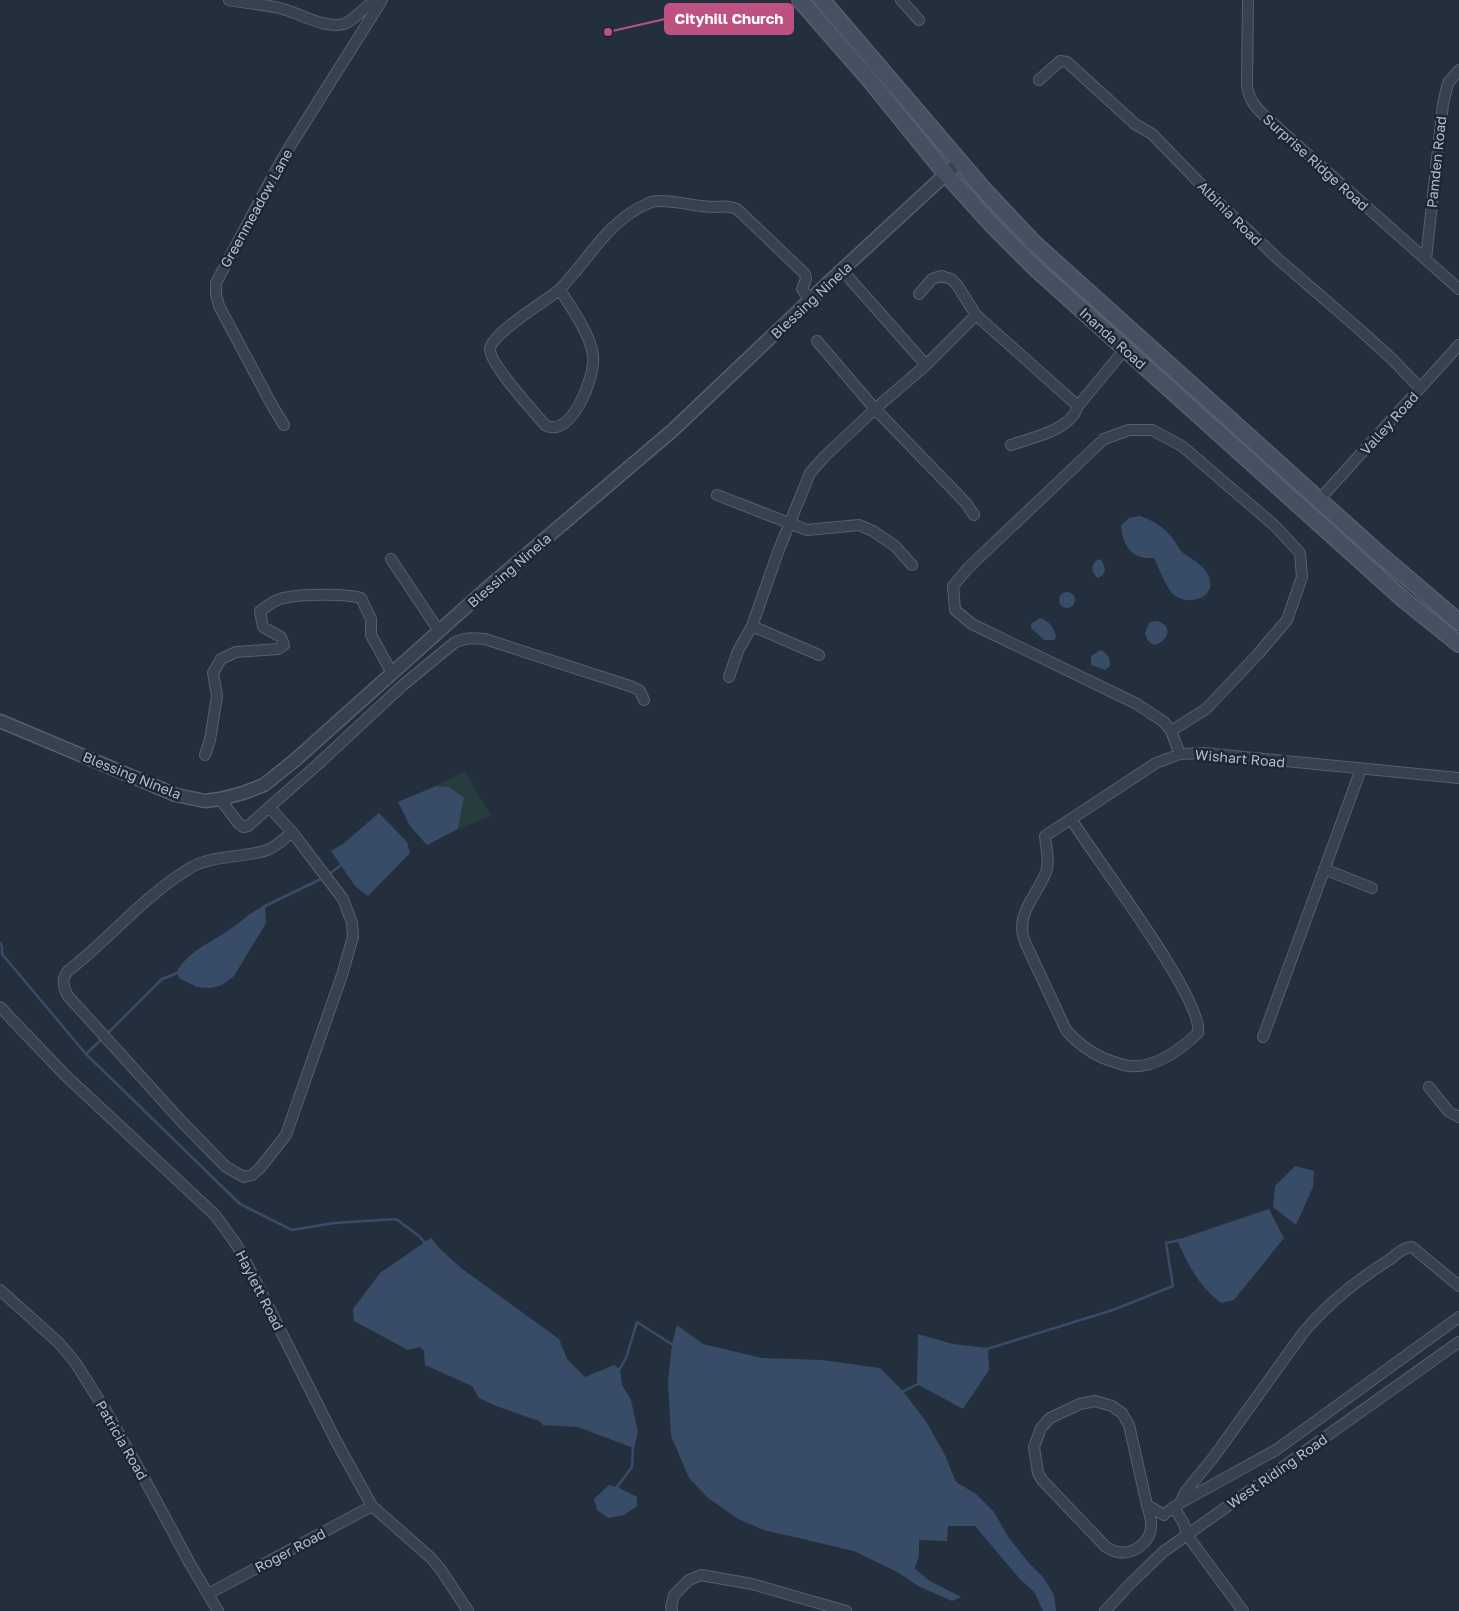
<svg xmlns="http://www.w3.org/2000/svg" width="1459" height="1611" viewBox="0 0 1459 1611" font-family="'Golos Text',sans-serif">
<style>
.green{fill:#263c3f}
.water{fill:#394c67}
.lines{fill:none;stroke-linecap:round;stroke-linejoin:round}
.stream{stroke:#394c67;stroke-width:2.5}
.minor-casing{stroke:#565f6c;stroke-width:12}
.tertiary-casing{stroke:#565f6c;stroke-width:15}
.secondary-casing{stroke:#565f6c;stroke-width:18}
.minor{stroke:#38414e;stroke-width:10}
.tertiary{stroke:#38414e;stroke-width:12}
.secondary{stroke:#465061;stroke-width:15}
.labels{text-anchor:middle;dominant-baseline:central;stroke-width:5;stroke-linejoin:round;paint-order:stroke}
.street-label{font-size:14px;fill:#b4bcc9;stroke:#1d2633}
.leader{fill:none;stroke:#bd5182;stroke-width:2}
.callout-dot{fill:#bd5182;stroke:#1d2633;stroke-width:2}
.callout{fill:#bd5182;stroke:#bd5182;stroke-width:2}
.callout-label{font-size:15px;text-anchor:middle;font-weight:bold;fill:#fff}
</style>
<rect width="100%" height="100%" fill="#242f3e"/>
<!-- green -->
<path class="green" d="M465 771 491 816 458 829 464 797 449 787 436 786Z"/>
<!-- water -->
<path class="water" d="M1140 516C1155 521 1165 528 1174 540 1176 543 1178 547 1180 550 1189 559 1202 562 1208 575 1219 597 1189 607 1174 595 1167 589 1158 566 1154 558 1133 560 1123 547 1121 526L1129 518Z
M1099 559 1102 561 1105 569 1103 575 1098 578C1090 573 1091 563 1099 559Z
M1059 600a8 8 0 1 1 16 0a8 8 0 1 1-16 0Z
M1040 618C1050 621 1055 629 1056 638L1054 640H1044L1031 628V624Z
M1154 621C1173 622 1171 641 1154 645L1148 641 1145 633 1149 623Z
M1101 650C1108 654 1110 657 1110 666L1105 670 1091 665V656Z
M436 786 449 787 464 797 458 829 427 845 410 826 398 802Z
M379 813 407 842 410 853 368 896 355 886 331 851 343 844Z
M265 906 266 923 234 976 222 985 211 988 197 987 179 978 177 971C189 951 210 943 229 930 241 922 251 911 265 906Z
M1295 1166 1314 1171 1313 1187 1296 1225 1273 1207 1275 1186Z
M1269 1209 1284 1238 1234 1300 1221 1303C1198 1285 1189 1266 1177 1240Z
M431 1238 439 1248 461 1268 559 1339 567 1359 585 1377 614 1365 620 1369 622 1385 631 1400 638 1432 634 1448 578 1427 543 1425 539 1421 496 1406 479 1398 472 1386 425 1365 424 1351 420 1347 408 1350 354 1321 353 1309 380 1273Z
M677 1325 703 1344 762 1358 822 1360 880 1368 903 1391 927 1423 945 1455 956 1482 976 1494 994 1512 1009 1538 1028 1562 1043 1577 1054 1595 1056 1611H1043L1035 1593 1020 1579 975 1526H948L947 1541 919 1540V1555L915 1569 930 1581 961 1597 952 1601 918 1586 899 1573 854 1551 764 1530 738 1519 707 1497 689 1478 671 1436 668 1382 672 1344Z
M918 1334 953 1344 988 1348 989 1370 963 1409 917 1384Z
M609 1485 617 1487 637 1497V1506L624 1515 608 1518 597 1510 594 1499Z"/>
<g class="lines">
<!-- stream -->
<path class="stream" d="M328 875 341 865
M263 907 323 878
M0 943 2 946V954L86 1054 240 1204 292 1230 334 1223 396 1219 419 1236 426 1244
M107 1034 162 979 180 972
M86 1054 103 1038
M987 1349 1113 1310 1173 1286 1166 1243 1180 1240
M618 1372 626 1358 637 1322 673 1345
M902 1392 920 1383
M617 1487 632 1467 633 1447"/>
<defs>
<path id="minor" d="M229 0C247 4 266 4 283 9 301 14 325 29 344 24 357 19 366 3 379 0
M901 0 919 20
M1248 0 1247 84C1248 100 1257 109 1268 119L1459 289
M1039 80 1060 61 1067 62 1135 124 1152 134 1217 201 1278 259 1359 329 1392 359 1420 388
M1426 259 1443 104 1448 83 1459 70
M842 270 926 365
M560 290C571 307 590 334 593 355 596 376 571 440 545 425 534 412 489 363 490 349 492 333 544 302 558 291 565 285 570 277 576 271 596 246 617 216 647 204 650 202 654 201 658 201 674 200 696 207 714 207 722 206 730 206 737 209L805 274 806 279 802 289 810 300
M919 294 932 279 941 276 951 279 957 285 976 315 1078 406
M817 341 875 409 966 503 974 515
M284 425 273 407 219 306 216 294V283L282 159 382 0
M1011 445C1033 437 1070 431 1078 406L1125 349
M717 495 807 530 859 525 873 531 895 546 912 565
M1319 500 1459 345
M391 559 439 631
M752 626 819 655
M729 677 738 651 752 626 778 552 810 473 825 456 875 409 926 365 976 315
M1171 731 1206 709 1258 654 1287 620 1302 577 1300 553 1275 526 1182 446 1152 430H1129L1104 439 968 568 953 586 955 610 972 624 1137 704 1164 722 1171 731 1180 754
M205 755 210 740 217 696 213 673 221 659 236 652 278 649 284 645 281 637 263 627 260 611C266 607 273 601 280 599 296 594 345 593 361 598L371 619V635L392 673
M220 799 239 824 243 827 248 826 316 766 403 685 454 643C465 637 473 638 485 639L633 687 640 691 644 700
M269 807 292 832
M1071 819C1093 855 1205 1001 1198 1033 1181 1049 1155 1069 1129 1066 1121 1065 1111 1061 1103 1058 1088 1051 1077 1043 1066 1030L1025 942C1014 914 1037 896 1046 872 1050 861 1046 848 1045 836L1156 763 1180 754 1204 753 1459 778
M292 832 343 899 352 923 353 937 342 975 286 1135 260 1168 252 1175 244 1177 226 1167 183 1123 68 996C63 987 61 979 68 971 111 937 143 897 190 868 211 855 244 858 267 850 276 847 285 838 292 832Z
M1324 869 1372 888
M0 1007 65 1075 215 1215 234 1241 242 1254 336 1441 372 1506 431 1558 441 1570 468 1611
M1263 1037 1361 769
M1429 1087 1449 1112 1459 1117
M0 1290 59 1343 75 1362 109 1416 145 1480 189 1562 218 1611
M1180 1503 1186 1491 1213 1458 1303 1333C1327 1304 1357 1280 1389 1260 1396 1255 1403 1247 1412 1247L1459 1286
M1147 1505C1149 1512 1152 1521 1151 1528 1149 1544 1132 1555 1117 1552 1113 1551 1109 1549 1106 1547L1042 1480 1038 1473 1034 1447 1041 1428 1050 1418 1080 1404 1095 1401 1112 1406 1122 1413 1129 1425 1147 1505 1164 1515
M1174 1507 1180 1503 1276 1450 1459 1317
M1169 1511 1174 1507 1184 1524 1187 1535 1243 1611
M208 1594 372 1506
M672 1611 671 1607 674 1595 689 1580 701 1575 752 1584 846 1611
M1105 1611 1130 1584 1163 1552 1459 1342"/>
<path id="tertiary" d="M0 721 176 795 205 801 220 799 243 793 264 785 294 761 485 590 673 430 830 281 960 161"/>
<path id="secondary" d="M800 0 869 79 946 174 994 227 1034 267 1403 599 1459 644
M822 0 986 192 1034 243 1377 552 1459 622"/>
</defs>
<!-- minor casing -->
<use href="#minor" class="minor-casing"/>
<!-- tertiary casing -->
<use href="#tertiary" class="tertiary-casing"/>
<!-- secondary casing -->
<use href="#secondary" class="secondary-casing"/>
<!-- minor -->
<use href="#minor" class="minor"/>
<!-- tertiary -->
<use href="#tertiary" class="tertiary"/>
<!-- secondary -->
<use href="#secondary" class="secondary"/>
</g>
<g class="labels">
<!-- street labels -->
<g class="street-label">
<text transform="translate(1316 162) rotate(42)">Surprise Ridge Road</text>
<text transform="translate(1436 162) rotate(-84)">Pamden Road</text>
<text transform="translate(256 208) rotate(-61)">Greenmeadow Lane</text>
<text transform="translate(1230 213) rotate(45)">Albinia Road</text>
<text transform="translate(811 300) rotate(-43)">Blessing Ninela</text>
<text transform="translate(1113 338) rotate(42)">Inanda Road</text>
<text transform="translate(1389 423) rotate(-48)">Valley Road</text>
<text transform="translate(509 570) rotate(-41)">Blessing Ninela</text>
<text transform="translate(1240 758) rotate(5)">Wishart Road</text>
<text transform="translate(132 775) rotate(22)">Blessing Ninela</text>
<text transform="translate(260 1290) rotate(63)">Haylett Road</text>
<text transform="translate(122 1440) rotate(60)">Patricia Road</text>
<text transform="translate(1277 1471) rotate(-35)">West Riding Road</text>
<text transform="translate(290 1550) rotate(-28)">Roger Road</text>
</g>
</g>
<!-- callouts -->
<path class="leader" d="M608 32L665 19"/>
<circle class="callout-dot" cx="608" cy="32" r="5"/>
<rect class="callout" x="665" y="4" width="128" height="30" rx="5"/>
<g class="callout-label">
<text x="729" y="24">Cityhill Church</text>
</g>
</svg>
